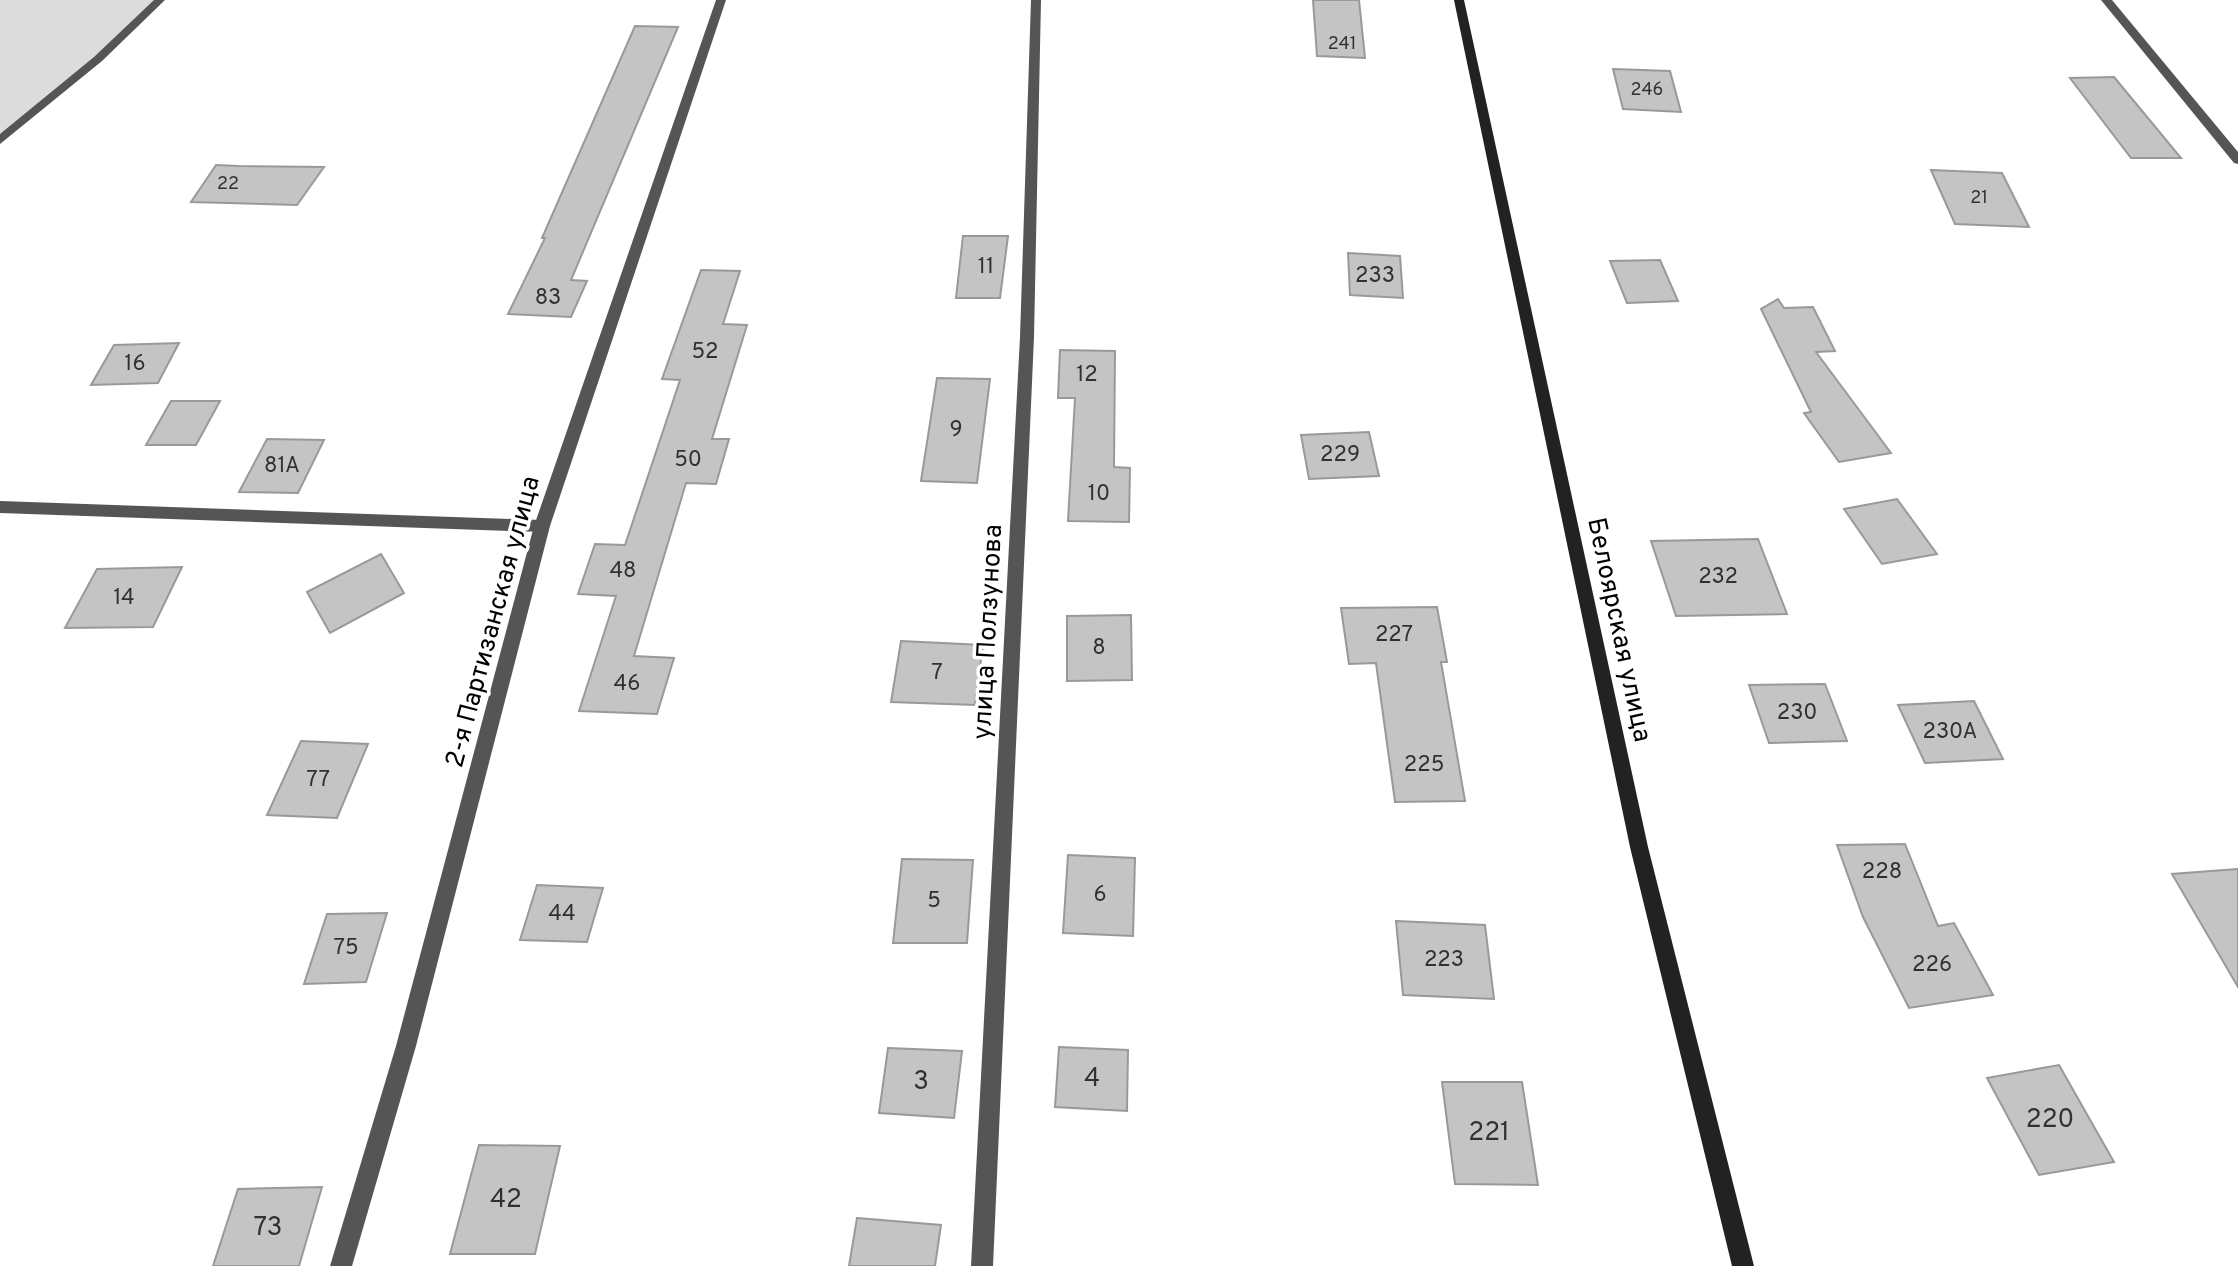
<svg xmlns="http://www.w3.org/2000/svg" width="2238" height="1266" viewBox="0 0 2238 1266" font-family="Overpass,sans-serif">
<style>
.green{fill:#dcdcdc}
.building{fill:#c4c4c4;stroke:#999;stroke-width:2}
.lines{fill:none;stroke-linecap:round;stroke-linejoin:round}
.lane{fill:#555;fill-rule:evenodd}
.street{fill:#555;fill-rule:evenodd}
.secondary{fill:#222;fill-rule:evenodd}
.labels{text-anchor:middle;dominant-baseline:central;stroke-width:7;stroke-linejoin:round;paint-order:stroke}
.far-number-label{font-size:18px;fill:#313131}
.number-label{font-size:22px;fill:#313131}
.street-label{font-size:26px;fill:#000;stroke:#fff}
.near-number-label{font-size:26px;fill:#313131}
</style>
<rect width="100%" height="100%" fill="#fff"/>
<!-- green -->
<path class="green" d="M0 0H160L0 141Z"/>
<!-- building -->
<path class="building" d="M1313 0H1359L1365 58 1317 56Z
M635 26 678 27 571 280 587 281 571 317 508 314 545 238H542Z
M1613 69 1670 71 1681 112 1623 109Z
M2114 77 2181 158H2131L2070 78Z
M216 165 238 166 324 167 297 205 191 202Z
M1931 170 2002 173 2029 227 1955 224Z
M963 236H1008L1000 298H956Z
M1348 253 1400 256 1403 298 1350 295Z
M1660 260 1678 301 1627 303 1610 261Z
M701 270 740 271 723 324 747 325 712 439H729L716 484 686 483 634 656 674 658 657 714 579 711 616 596 578 594 595 544 625 545 680 380 662 379Z
M1778 299 1784 308 1813 307 1835 351 1816 352 1891 453 1839 462 1804 413 1811 412 1761 309Z
M179 343 158 383 91 385 114 345Z
M1060 350 1115 351 1114 467 1130 468 1129 522 1068 521 1075 398H1058Z
M937 378 990 379 977 483 921 481Z
M171 401H220L196 445H146Z
M1369 432 1379 476 1309 479 1301 435Z
M267 439 324 440 298 493 239 492Z
M1897 499 1937 554 1882 564 1844 509Z
M1758 539 1787 614 1676 616 1651 541Z
M381 554 404 593 330 633 307 592Z
M182 567 153 627 65 628 97 569Z
M1437 607 1447 662H1441L1465 801 1395 802 1376 663 1349 664 1341 608Z
M1131 615 1132 680 1067 681V616Z
M901 641 983 645 975 705 891 702Z
M1825 684 1847 741 1769 743 1749 685Z
M1974 701 2003 759 1925 763 1898 705Z
M301 741 368 744 337 818 267 815Z
M1905 844 1938 926 1954 923 1993 995 1909 1008 1863 917 1837 845Z
M1068 855 1135 858 1133 936 1063 933Z
M902 859 973 860 967 943H893Z
M2238 869V987L2172 874Z
M537 885 603 888 587 942 520 940Z
M387 913 366 982 304 984 327 914Z
M1396 921 1485 925 1494 999 1403 995Z
M1059 1047 1128 1050 1127 1111 1055 1107Z
M888 1048 962 1051 954 1118 879 1113Z
M2059 1065 2114 1162 2039 1175 1987 1078Z
M1442 1082H1522L1538 1185 1455 1184Z
M479 1145 560 1146 535 1254H450Z
M322 1187 299 1266H213L238 1189Z
M857 1218 941 1225 935 1266H849Z"/>
<g class="lines">
<!-- lane -->
<path class="lane" d="M0 501 542 520 550 526 542 532 0 513Z"/>
<!-- street -->
<path class="street" d="M154 0H165L102 61 0 144V134L94 57Z
M716 0H726L550 526 416 1046 352 1266H330L396 1046 534 526Z
M1031 0H1041L1034 337 993 1266H971L1020 337Z
M2101 0H2112L2238 152V164L2234 163Z"/>
<!-- secondary -->
<path class="secondary" d="M1454 0H1464L1648 847 1754 1266H1732L1630 847Z"/>
</g>
<g class="labels">
<!-- far-number labels -->
<g class="far-number-label">
<text x="1342" y="44">241</text>
<text x="1647" y="90">246</text>
<text x="228" y="184">22</text>
<text x="1979" y="198">21</text>
</g>
<!-- number labels -->
<g class="number-label">
<text x="986" y="267">11</text>
<text x="1375" y="276">233</text>
<text x="548" y="298">83</text>
<text x="705" y="352">52</text>
<text x="135" y="364">16</text>
<text x="1087" y="375">12</text>
<text x="956" y="430">9</text>
<text x="1340" y="455">229</text>
<text x="688" y="460">50</text>
<text x="282" y="466">81А</text>
<text x="1099" y="494">10</text>
<text x="623" y="571">48</text>
<text x="1718" y="577">232</text>
<text x="124" y="598">14</text>
<text x="1394" y="635">227</text>
<text x="1099" y="648">8</text>
<text x="937" y="673">7</text>
<text x="627" y="684">46</text>
<text x="1797" y="713">230</text>
<text x="1950" y="732">230А</text>
<text x="1424" y="765">225</text>
<text x="318" y="780">77</text>
<text x="1882" y="872">228</text>
<text x="1100" y="895">6</text>
<text x="934" y="901">5</text>
<text x="562" y="914">44</text>
<text x="346" y="948">75</text>
<text x="1444" y="960">223</text>
<text x="1932" y="965">226</text>
</g>
<!-- street labels -->
<g class="street-label">
<text transform="translate(494 622) rotate(-75)">2-я Партизанская улица</text>
<text transform="translate(1618 630) rotate(78)">Белоярская улица</text>
<text transform="translate(989 632) rotate(-87)">улица Ползунова</text>
</g>
<!-- near-number labels -->
<g class="near-number-label">
<text x="1092" y="1079">4</text>
<text x="921" y="1082">3</text>
<text x="2050" y="1120">220</text>
<text x="1489" y="1133">221</text>
<text x="506" y="1200">42</text>
<text x="268" y="1228">73</text>
</g>
</g>
</svg>
